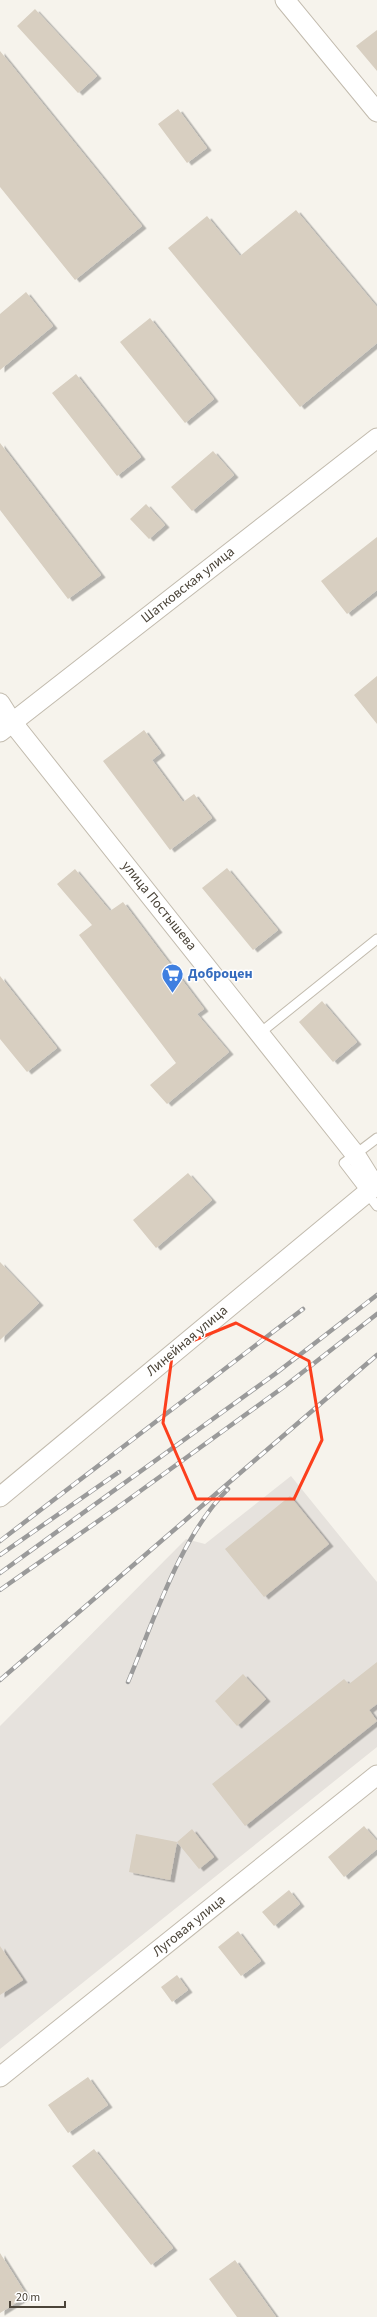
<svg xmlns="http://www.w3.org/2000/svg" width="377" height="2317" viewBox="0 0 377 2317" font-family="'Source Sans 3',sans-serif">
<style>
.industrial{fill:#e6e2dd}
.building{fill:#d8cfc1;filter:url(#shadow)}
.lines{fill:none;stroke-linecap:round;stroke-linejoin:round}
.service-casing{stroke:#c2bbae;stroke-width:11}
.minor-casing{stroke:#c2bbae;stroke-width:21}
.service{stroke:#fff;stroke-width:9}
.minor{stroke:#fff;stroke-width:19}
.rail-casing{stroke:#9a9a9a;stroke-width:4.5}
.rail{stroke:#fff;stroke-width:3;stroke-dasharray:9;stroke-linecap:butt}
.marked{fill:none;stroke:#fc3f1d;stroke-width:3;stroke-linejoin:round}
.labels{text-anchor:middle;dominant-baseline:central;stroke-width:3;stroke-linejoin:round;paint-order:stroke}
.street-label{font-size:14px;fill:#4b4439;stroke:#fff}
.shop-label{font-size:14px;font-weight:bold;fill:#366cbe;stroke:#fff;text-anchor:start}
</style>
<defs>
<filter id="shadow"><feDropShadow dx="4.5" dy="2.5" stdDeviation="0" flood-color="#0004"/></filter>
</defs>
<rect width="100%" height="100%" fill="#f6f3ec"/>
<!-- industrial -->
<path class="industrial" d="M291 1476 377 1582V1747L0 2049V1726L186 1539 205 1544Z"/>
<!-- building -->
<path class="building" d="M35 9 97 76 78 93 17 26Z
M377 30V71L356 46Z
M0 51 142 226 75 280 0 187Z
M178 109 207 148 187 163 158 124Z
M296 210 377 307V343L300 407 168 248 207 216 240 256Z
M26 292 53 326 0 370V314Z
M150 318 214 399 185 423 120 342Z
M76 374 141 457 117 476 52 393Z
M0 443 101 575 68 599 0 510Z
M213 451 234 475 192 511 171 487Z
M146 504 165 525 149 539 130 519Z
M377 537V590L347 614 321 581Z
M377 676V724L354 695Z
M144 730 161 753 152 760 183 802 194 794 212 818 170 850 103 761Z
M227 868 278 930 253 950 202 888Z
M75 869 110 911 123 902 204 1009 197 1014 229 1052 167 1104 150 1085 176 1063 79 935 92 925 57 884Z
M0 976 57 1048 27 1072 0 1039Z
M322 1001 357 1042 333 1062 299 1022Z
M188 1173 212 1200 156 1248 133 1220Z
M0 1262 39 1303 0 1340Z
M290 1496 329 1544 264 1597 225 1549Z
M377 1662V1704L369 1710 377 1721 245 1826 212 1784 344 1679 349 1684Z
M243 1674 266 1699 237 1726 215 1701Z
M364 1826 377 1841V1849L344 1877 328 1857Z
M192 1829 214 1857 199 1869 177 1842Z
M136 1834 177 1842 170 1880 129 1872Z
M289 1890 300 1904 274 1926 262 1912Z
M238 1931 261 1961 241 1976 218 1947Z
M0 1946 23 1980 0 1995Z
M177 1975 188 1990 172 2002 161 1987Z
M88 2077 108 2105 68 2133 48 2105Z
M94 2149 173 2248 151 2265 72 2166Z
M0 2253 27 2296 0 2313Z
M235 2260 276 2317H237L209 2279Z"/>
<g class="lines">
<defs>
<path id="service" d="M260 1033 377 939
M377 1138 344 1163 377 1206"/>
<path id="minor" d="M285 0 377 112
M0 703 12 722 355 1154 375 1186 0 1497
M0 732 377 438
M0 2077 377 1775"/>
</defs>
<!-- service casing -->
<use href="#service" class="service-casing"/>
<!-- minor casing -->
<use href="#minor" class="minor-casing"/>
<!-- service -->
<use href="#service" class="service"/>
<!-- minor -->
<use href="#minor" class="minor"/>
<defs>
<path id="rail" d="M0 1541 303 1309
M0 1555 119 1472
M0 1573 275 1374 377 1295
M0 1590 121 1505 285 1386 377 1314
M0 1680 377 1355
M128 1682C154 1620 180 1537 228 1489"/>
</defs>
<!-- rail casing -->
<use href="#rail" class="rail-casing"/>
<!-- rail -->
<use href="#rail" class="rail"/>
</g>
<!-- marked area -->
<path class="marked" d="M236 1323 309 1361 322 1440 294 1499H196L163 1423 173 1349Z"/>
<!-- icons -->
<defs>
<symbol id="supermarket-pin" viewBox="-11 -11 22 30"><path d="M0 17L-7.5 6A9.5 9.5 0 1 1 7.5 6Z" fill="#3f7fe0" stroke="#fff"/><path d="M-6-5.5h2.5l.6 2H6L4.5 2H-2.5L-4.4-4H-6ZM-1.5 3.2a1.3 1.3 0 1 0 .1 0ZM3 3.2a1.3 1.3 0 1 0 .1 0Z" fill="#fff"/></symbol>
</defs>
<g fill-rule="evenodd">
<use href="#supermarket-pin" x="160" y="962" width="25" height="34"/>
</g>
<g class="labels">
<!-- street labels -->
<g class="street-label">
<text transform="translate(188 585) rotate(-38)">Шатковская улица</text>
<text transform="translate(159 906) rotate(51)">улица Постышева</text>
<text transform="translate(187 1341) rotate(-40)">Линейная улица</text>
<text transform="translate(189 1926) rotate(-39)">Луговая улица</text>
</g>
<!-- shop labels -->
<g class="shop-label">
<text x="188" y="974">Доброцен</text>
</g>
</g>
<!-- scale -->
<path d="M10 2301v6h55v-6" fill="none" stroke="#4b4439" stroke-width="2"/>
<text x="16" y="2301" font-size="12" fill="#4b4439" stroke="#ffffff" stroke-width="3" paint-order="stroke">20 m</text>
</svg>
